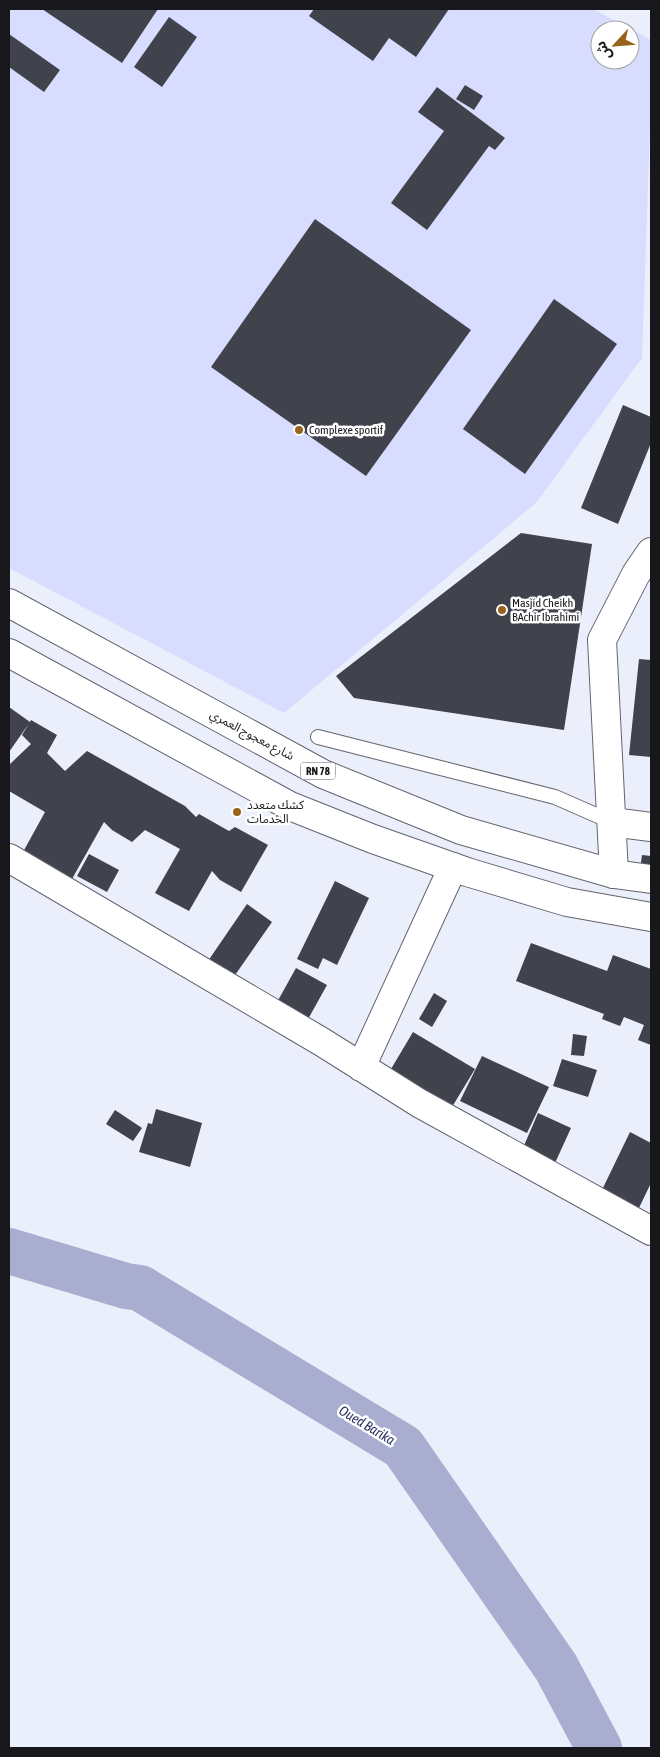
<svg xmlns="http://www.w3.org/2000/svg" width="660" height="1757" viewBox="0 0 660 1757" font-family="'Asap Condensed','Noto Sans Arabic',sans-serif">
<style>
.green{fill:#d8ddff;fill-rule:evenodd}
.lines{fill:none;stroke-linecap:round;stroke-linejoin:round}
.river{stroke:#a9aed0;stroke-width:46}
.building{fill:#40424c}
.lane-casing{stroke:#636470;stroke-width:16}
.street-casing{stroke:#636470;stroke-width:30}
.primary-casing{stroke:#636470;stroke-width:30}
.lane{stroke:#fff;stroke-width:14}
.street{stroke:#fff;stroke-width:28}
.primary{stroke:#fff;stroke-width:28}
.poi-dot{fill:#98631b;stroke:#fff;stroke-width:2}
.labels{text-anchor:middle;dominant-baseline:central;stroke-width:5;stroke-linejoin:round;paint-order:stroke}
.shield{fill:#fff;stroke:#5d5d60;stroke-width:1}
.shield-label{font-size:11px;font-weight:bold;fill:#17171c}
.poi-label{font-size:12px;fill:#17171c;stroke:#fff;text-anchor:start}
.street-label{font-size:12px;fill:#17171c;stroke:#fff}
.water-label{font-size:14px;font-style:italic;fill:#313462;stroke:#fff}
</style>
<rect width="100%" height="100%" fill="#ebeefb"/>
<!-- green -->
<path class="green" d="M9 9H593L651 40V97L642 358 536 503 284 713 9 568ZM600 30H630V60H600Z"/>
<g class="lines">
<!-- river -->
<path class="river" d="M9 1251 126 1286 140 1288 403 1447 556 1667 599 1748"/>
</g>
<!-- building -->
<path class="building" d="M42 9H158L122 63Z
M314 9H449L416 57 389 38 373 61 309 16Z
M169 17 197 37 162 87 134 67Z
M9 34 60 70 44 92 9 67Z
M465 85 483 96 474 110 456 99Z
M437 87 505 138 495 150 489 146 427 230 391 203 444 131 418 112Z
M315 219 471 330 366 476 211 367Z
M554 299 617 344 525 474 463 429Z
M623 405 651 417V443L618 524 581 508Z
M521 533 592 544 564 730 354 698 336 676Z
M639 659 651 660V757L629 755Z
M9 707 30 722 9 752Z
M31 720 57 735 47 753 65 771 87 751 185 806 196 817 199 814 229 831 235 827 268 845 241 892 220 880 212 871 189 911 155 893 180 849 145 830 132 842 112 830 104 822 72 879 23 852 45 812 9 791V765L31 744 22 735Z
M89 854 119 870 107 892 77 876Z
M642 855 651 856V872L640 870Z
M335 881 369 898 337 965 323 958 318 969 297 959Z
M247 904 272 922 233 978 208 961Z
M531 943 607 971 613 955 651 969V1045L638 1040 644 1025 624 1017 620 1026 602 1019 604 1014 516 981Z
M296 968 327 985 307 1021 276 1004Z
M434 993 447 1001 432 1027 419 1019Z
M413 1032 475 1069 452 1107 391 1069Z
M573 1034 587 1036 584 1056 571 1055Z
M482 1056 549 1087 527 1133 460 1101Z
M562 1059 597 1070 588 1097 553 1086Z
M156 1109 202 1123 190 1167 139 1152 148 1123 152 1124Z
M115 1110 142 1128 133 1141 106 1124Z
M538 1113 571 1128 555 1163 523 1148Z
M630 1132 651 1143V1183L637 1212 600 1194Z"/>
<g class="lines">
<defs>
<path id="lane" d="M318 737 555 797 612 822"/>
<path id="street" d="M612 822 651 827
M9 858 322 1042 419 1103 651 1231
M614 874 602 640 636 574 651 552
M361 1067 453 867"/>
<path id="primary" d="M9 603 323 774 461 830 614 874 651 879
M9 653 290 806 373 839 467 872 567 902 651 917"/>
</defs>
<!-- lane casing -->
<use href="#lane" class="lane-casing"/>
<!-- street casing -->
<use href="#street" class="street-casing"/>
<!-- primary casing -->
<use href="#primary" class="primary-casing"/>
<!-- lane -->
<use href="#lane" class="lane"/>
<!-- street -->
<use href="#street" class="street"/>
<!-- primary -->
<use href="#primary" class="primary"/>
</g>
<!-- markers -->
<g class="poi-dot">
<circle cx="299" cy="430" r="5"/>
<circle cx="502" cy="610" r="5"/>
<circle cx="237" cy="812" r="5"/>
</g>
<g class="labels">
<!-- shield labels -->
<rect class="shield" x="300.5" y="762.5" width="35" height="17" rx="4"/>
<g class="shield-label">
<text x="318" y="771">RN 78</text>
</g>
<!-- poi labels -->
<g class="poi-label">
<text x="309" y="430">Complexe sportif</text>
<text x="512" y="603">Masjid Cheikh<tspan x="512" dy="14">BAchir Ibrahimi</tspan></text>
<text x="247" y="805">كشك متعدد<tspan x="247" dy="14">الخدمات</tspan></text>
</g>
<!-- street labels -->
<g class="street-label">
<text transform="translate(252 735) rotate(28)">شارع معجوج العمري</text>
</g>
<!-- water labels -->
<g class="water-label">
<text transform="translate(367 1425) rotate(31)">Oued Barika</text>
</g>
</g>
<!-- border -->
<rect width="660" height="1757" fill="none" stroke="#17171c" stroke-width="20"/>
<!-- north arrow -->
<g transform="translate(615 45) rotate(244)"><circle r="24" fill="#ffffff" stroke="#a2a2a4"/>
<path d="M0-4L9 19L0 12L-9 19Z" fill="#98631b"/>
<text y="-8" font-size="14" font-weight="bold" text-anchor="middle" fill="#17171c">ش</text>
</g>
</svg>
